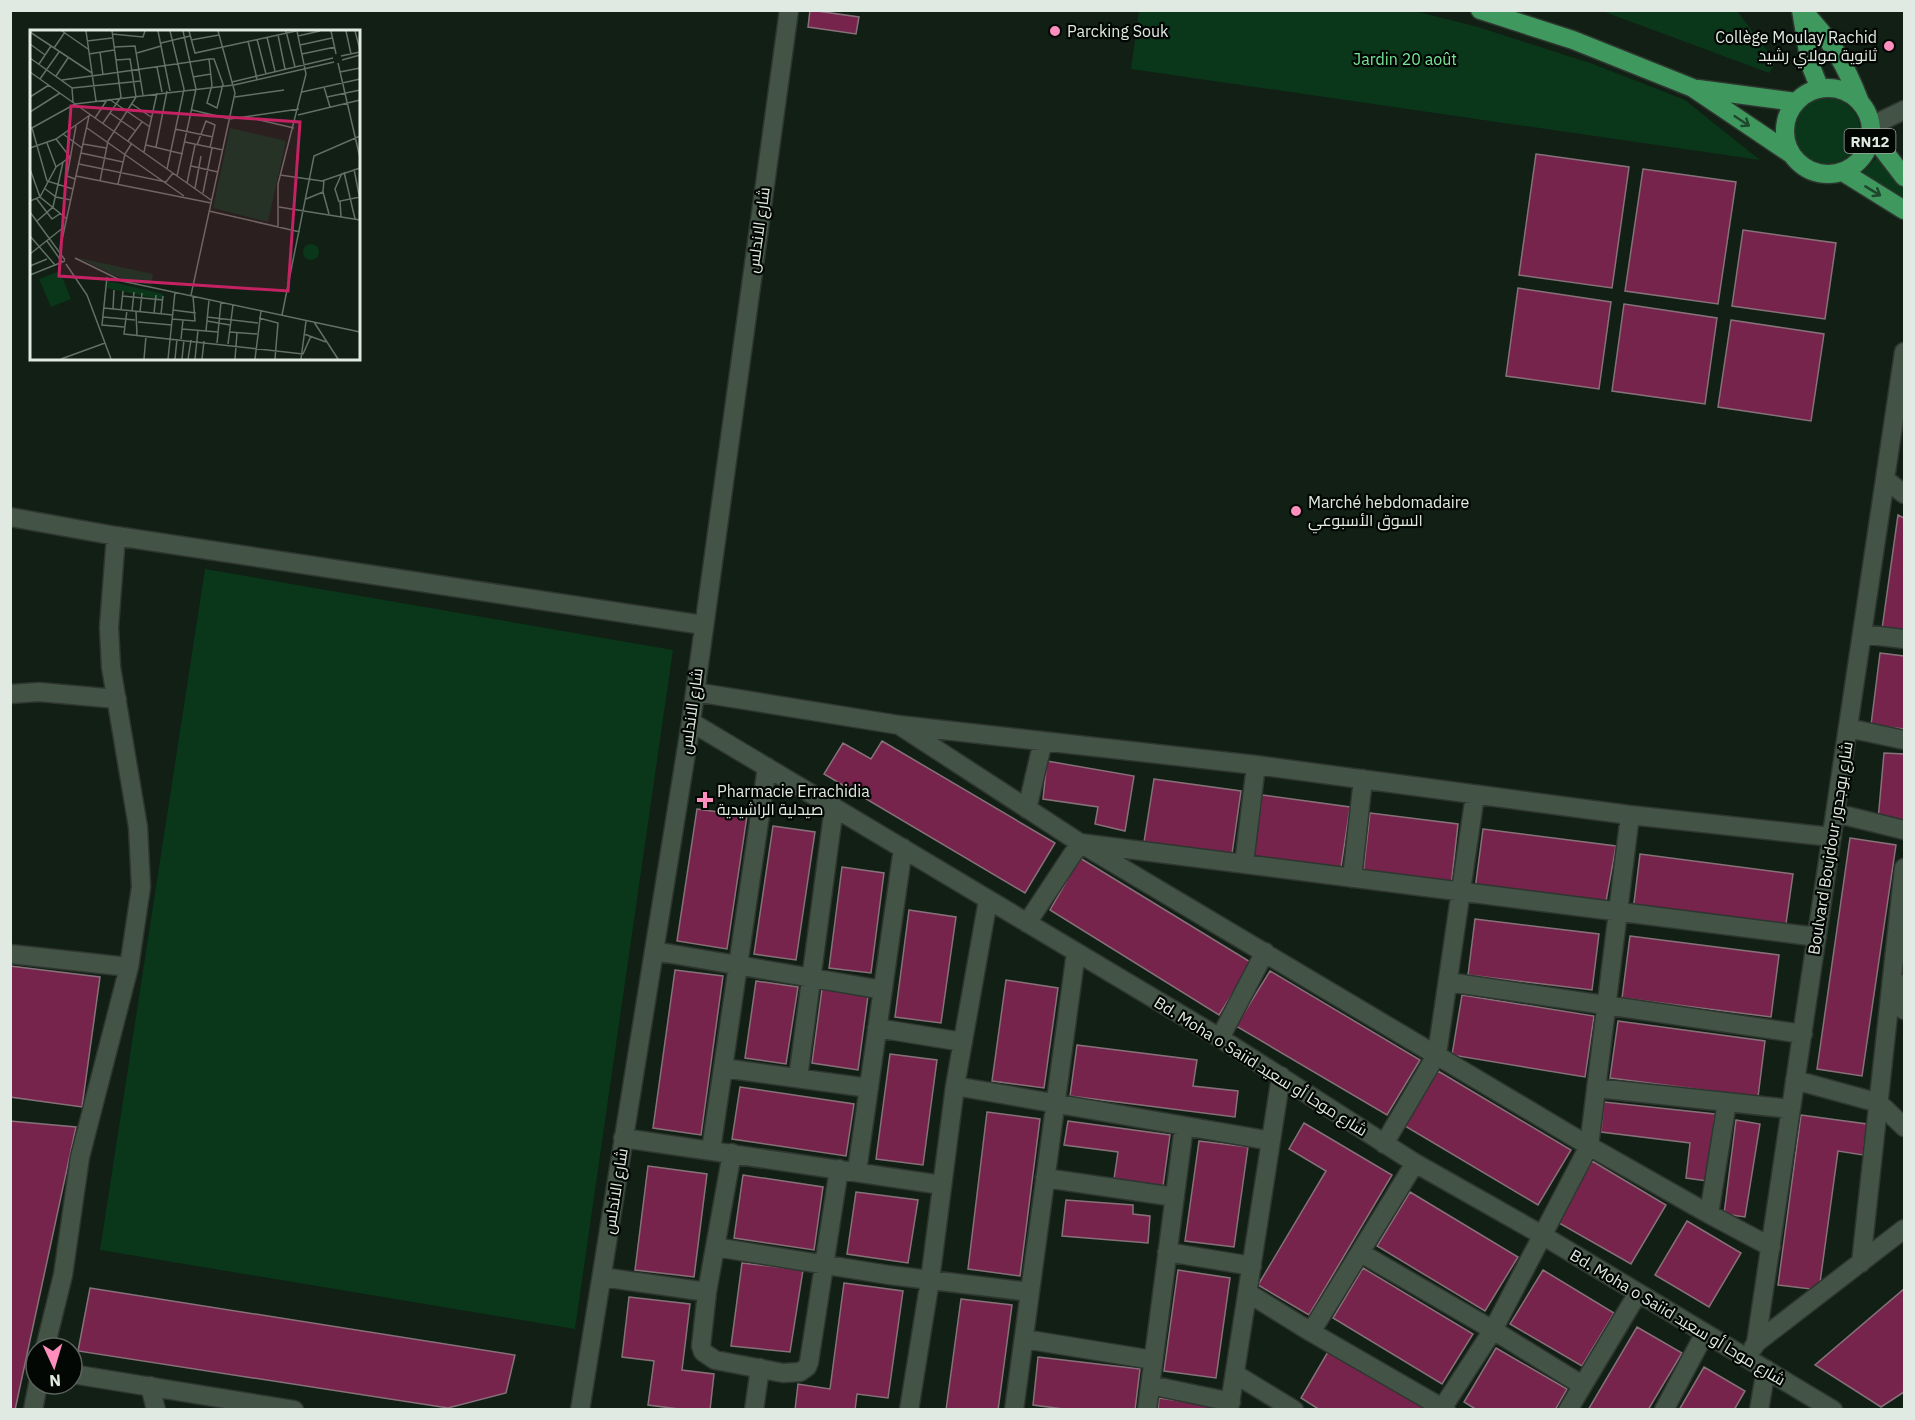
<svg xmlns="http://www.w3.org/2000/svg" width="1915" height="1420" viewBox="0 0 1915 1420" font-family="'IBM Plex Sans',Cairo,sans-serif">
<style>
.green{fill:#0a361a}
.building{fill:#77244d;stroke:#867179;stroke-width:1.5}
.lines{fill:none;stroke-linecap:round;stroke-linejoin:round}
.minor-casing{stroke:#2e362f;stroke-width:21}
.major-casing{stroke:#2e362f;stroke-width:21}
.minor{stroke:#435346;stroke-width:18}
.major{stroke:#3f985e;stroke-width:18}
.oneway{stroke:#1e482c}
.poi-dot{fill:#fd8ebe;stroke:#030704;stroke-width:2}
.labels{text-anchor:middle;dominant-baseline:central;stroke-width:4.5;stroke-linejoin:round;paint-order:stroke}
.shield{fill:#030704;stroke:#9ea69f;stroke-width:1.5}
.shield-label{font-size:15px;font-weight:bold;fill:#e1eae2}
.poi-label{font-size:16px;fill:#e1eae2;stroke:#030704;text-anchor:start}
.park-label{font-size:16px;fill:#76e797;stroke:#030704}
.street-label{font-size:16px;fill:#e1eae2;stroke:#030704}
.inset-road{fill:none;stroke:#647066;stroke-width:1.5}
.view{fill:#c42262;fill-opacity:0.15;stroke:#c42262;stroke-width:3}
.inset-edge{fill:none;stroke:#e1eae2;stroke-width:3}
</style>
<rect width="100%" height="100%" fill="#111f14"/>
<!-- green -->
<path class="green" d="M1139 11 1411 10 1478 27 1593 64 1685 100 1760 160 1131 69Z
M1602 11H1737L1776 62 1769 73Z
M1794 131a33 33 0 1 1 66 0a33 33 0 1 1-66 0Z
M1879 155 1904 188V202L1863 172Z
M205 569 673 650 575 1329 100 1250Z"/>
<!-- building -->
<path class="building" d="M810 10 859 17 856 34 808 27Z
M1536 154 1629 167 1612 288 1519 275Z
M1643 169 1736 182 1718 304 1625 291Z
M1743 230 1836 243 1825 319 1732 306Z
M1518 288 1611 302 1599 389 1506 376Z
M1624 304 1717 318 1705 404 1612 391Z
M1731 320 1824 334 1811 421 1718 407Z
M1898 515 1904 518V631L1882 629Z
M1880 653 1904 656V729L1871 725Z
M882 741 1055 843 1025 893 824 774 843 743 871 759Z
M1884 753 1904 754V823L1878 820Z
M1047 761 1134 776 1125 831 1095 824 1098 807 1043 799Z
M1154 779 1241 791 1232 854 1144 842Z
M1262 795 1350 807 1340 874 1253 861Z
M697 809 747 816 727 949 677 941Z
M1370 813 1458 824 1451 886 1363 875Z
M773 826 815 832 796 960 754 954Z
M1483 829 1616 846 1605 907 1475 889Z
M1850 838 1896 845 1862 1076 1817 1069Z
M1640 854 1793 874 1785 931 1633 911Z
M1080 858 1252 963 1219 1015 1050 910Z
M842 867 884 873 871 973 829 968Z
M909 910 956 917 941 1023 895 1017Z
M1475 919 1599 934 1592 990 1468 975Z
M1630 936 1779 955 1771 1017 1622 998Z
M10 966 100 977 82 1107 10 1097Z
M675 970 723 976 701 1135 653 1128Z
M1270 971 1420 1060 1387 1115 1236 1026Z
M1006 980 1058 988 1044 1088 992 1081Z
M756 981 798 987 786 1064 745 1058Z
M822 989 868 996 858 1070 812 1063Z
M1462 995 1594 1016 1585 1077 1452 1055Z
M1618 1021 1765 1041 1758 1097 1610 1078Z
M1077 1045 1197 1060 1193 1086 1238 1091 1235 1117 1070 1096Z
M890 1054 937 1060 923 1165 876 1159Z
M1438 1071 1571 1150 1538 1205 1405 1126Z
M740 1087 854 1104 846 1156 732 1139Z
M1604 1102 1715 1114 1707 1181 1686 1178 1690 1143 1601 1132Z
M987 1112 1040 1119 1020 1276 968 1269Z
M1801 1115 1867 1124 1863 1155 1838 1151 1819 1290 1778 1285Z
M1736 1120 1760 1124 1745 1217 1724 1214Z
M10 1121 76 1127 15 1410H10Z
M1068 1121 1170 1135 1163 1186 1114 1179 1118 1152 1064 1145Z
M1304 1123 1392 1175 1309 1315 1258 1285 1326 1171 1289 1149Z
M1199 1141 1248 1147 1234 1247 1185 1241Z
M1592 1161 1666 1205 1631 1264 1559 1223Z
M648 1166 707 1174 694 1277 635 1270Z
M743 1175 823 1187 814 1250 734 1238Z
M856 1192 918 1200 908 1263 847 1254Z
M1410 1192 1518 1257 1485 1311 1377 1246Z
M1066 1200 1133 1205V1214L1150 1216 1148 1243 1062 1236Z
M1687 1221 1741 1253 1709 1307 1655 1275Z
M742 1263 803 1270 790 1352 731 1346Z
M1363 1268 1473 1334 1442 1384 1333 1318Z
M1178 1270 1230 1278 1216 1378 1164 1371Z
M1543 1270 1614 1313 1582 1366 1510 1324Z
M844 1283 903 1291 888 1398 857 1394 855 1410H795L798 1384 830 1389Z
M90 1288 515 1355 506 1393 448 1408 78 1351Z
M1904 1289V1392L1881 1407 1815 1365Z
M629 1297 690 1304 682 1370 714 1374 710 1410H687L648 1405 654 1361 622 1357Z
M961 1299 1012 1305 998 1410H946Z
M1637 1327 1682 1353 1648 1410H1588Z
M1496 1348 1567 1389 1555 1410H1477L1464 1402Z
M1329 1350 1425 1406 1423 1410H1320L1301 1398Z
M1038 1357 1140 1369 1135 1410H1071L1033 1405Z
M1704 1367 1745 1391 1734 1410H1679Z
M1159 1398 1216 1406 1215 1410H1158Z"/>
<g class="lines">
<defs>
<path id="minor" d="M1871 126 1904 110
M1885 479 1904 494
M10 517 116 536 703 625
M1862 634 1904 639
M695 692 899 725 1256 765 1630 815 1832 837
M10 694 39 692 117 699
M691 722 1220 1038 1415 1163 1542 1235 1833 1410
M902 727 1080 843 1589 1146 1709 1214 1771 1247
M1848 728 1904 740
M1027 809 1043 741
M1835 813 1904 830
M1244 864 1256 765
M1352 878 1363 779
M1027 923 1080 843 1817 937
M654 951 883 990
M10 954 129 967
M1448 982 1803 1034
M1904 984 1891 994 1904 1010
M877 1028 963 1042
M1220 1038 1265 952
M723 1068 869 1088
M798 1078 834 807
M1795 1080 1879 1103 1904 1127
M955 1086 1271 1141
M1596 1088 1791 1109
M623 1138 942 1185
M1384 1144 1437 1054 1475 795
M711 1150 767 767
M732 1153 707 1292 701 1346 703 1352 715 1360 783 1373 800 1372 807 1367 809 1362 839 1169
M857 1171 903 848
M1045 1178 1175 1197
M1709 1214 1727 1102
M715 1247 889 1275 1030 1292
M1167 1252 1252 1266
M1361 1253 1493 1330 1582 1385
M1861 1263 1904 868
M602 1277 707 1292
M1248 1293 1311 1332 1446 1410
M1311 1332 1415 1163
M1024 1339 1153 1360
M1756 1343 1904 352
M45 1348 63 1275 80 1157 129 967 141 887 138 827 111 667 109 627 116 536
M1753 1348 1756 1343 1904 1229
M72 1374 294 1410
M1235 1374 1294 1410
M1150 1385 1231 1402
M150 1386 156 1410
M33 1410 38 1384
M580 1410 691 722 789 10
M754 1410 760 1368
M909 1410 930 1280 955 1086 988 900
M1014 1410 1076 952
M1147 1410 1184 1126
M1229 1410 1281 1076
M1441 1410 1493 1330 1589 1146 1630 815
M1568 1410 1638 1293
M1664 1410 1705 1333
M1759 1410 1766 1369"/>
<path id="major" d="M1480 10 1573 40 1693 88 1791 154
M1801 10 1810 64 1820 89
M1802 10C1831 40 1845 63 1860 102
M1785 131a43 43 0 1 1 86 0a43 43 0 1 1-86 0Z
M1698 89 1796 102
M1871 134 1904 177
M1843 172 1904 210"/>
</defs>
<!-- minor casing -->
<use href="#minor" class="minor-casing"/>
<!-- major casing -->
<use href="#major" class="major-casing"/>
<!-- minor -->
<use href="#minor" class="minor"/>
<!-- major -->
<use href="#major" class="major"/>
</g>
<!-- one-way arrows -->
<defs><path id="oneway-shaft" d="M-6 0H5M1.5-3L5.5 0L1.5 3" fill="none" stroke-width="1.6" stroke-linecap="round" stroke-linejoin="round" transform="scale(1.5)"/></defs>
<g class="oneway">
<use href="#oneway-shaft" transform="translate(1742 121) rotate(34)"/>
<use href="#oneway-shaft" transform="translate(1873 191) rotate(31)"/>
</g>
<!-- markers -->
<g class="poi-dot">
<circle cx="1055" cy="31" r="6"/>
<circle cx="1889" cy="46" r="6"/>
<circle cx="1296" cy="511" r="6"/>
<path d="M702 791h6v6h6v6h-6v6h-6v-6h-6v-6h6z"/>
</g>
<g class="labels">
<!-- shield labels -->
<rect class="shield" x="1844.5" y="129" width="51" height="24" rx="4.5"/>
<g class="shield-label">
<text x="1870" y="141">RN12</text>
</g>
<!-- poi labels -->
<g class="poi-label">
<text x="1067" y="31">Parcking Souk</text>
<text x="1877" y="37" text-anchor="end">Collège Moulay Rachid<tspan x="1877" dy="18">ثانوية مولاي رشيد</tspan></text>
<text x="1308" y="502">Marché hebdomadaire<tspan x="1308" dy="18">السوق الأسبوعي</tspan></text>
<text x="717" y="791">Pharmacie Errachidia<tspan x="717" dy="18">صيدلية الراشيدية</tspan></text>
</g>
<!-- park labels -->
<g class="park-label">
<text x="1405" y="59">Jardin 20 août</text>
</g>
<!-- street labels -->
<g class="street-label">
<text transform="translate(758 230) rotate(-82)">شارع الاندلس</text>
<text transform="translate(691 711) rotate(-82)">شارع الاندلس</text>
<text transform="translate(1830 848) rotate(-81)">Boulvard Boujdour شارع بوجدور</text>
<text transform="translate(1261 1066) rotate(32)">Bd. Moha o Saiid شارع موحا أو سعيد</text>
<text transform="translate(615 1191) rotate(-81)">شارع الاندلس</text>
<text transform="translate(1678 1317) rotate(31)">Bd. Moha o Saiid شارع موحا أو سعيد</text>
</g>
</g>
<!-- overview -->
<g transform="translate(30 30)">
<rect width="330" height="330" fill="#111f14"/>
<path d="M200 98 256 111 238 192 183 178ZM273 222a8 8 0 1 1 16 0a8 8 0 1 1-16 0ZM49 228 123 244 121 255 92 249ZM30 241 41 269 21 277 9 249ZM78 251 133 264 132 270 77 258Z" fill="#0a361a"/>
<path class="inset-road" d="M32 1 58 19M56 1 66 71M128 1 140 61M159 1 165 23 266 1M256 1 265 37M301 1 306 24M316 1 321 24M325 1 330 20M0 2 62 43M82 4 113 7 115 1M248 5 255 39M268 6 290 1M237 7 245 41M227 9 236 44M161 10 189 5M57 11 82 8M218 11 227 49M131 13 160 6M0 14 15 25M270 15 302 8M84 17 105 16 113 65M24 18 35 2M70 22 73 45M107 23 131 16M59 24 84 20M272 24 305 17M311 26 330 22M0 28 42 58 43 72M312 30 330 25M308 33 330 128M9 34 21 16M127 37 132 62M0 42 181 170M310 42 330 38M26 46 38 28M163 47 181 44M10 49 29 22M32 50 69 45 160 32 179 29H184L193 54 187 78 177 73 182 55 179 29M202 52 303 28M294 57 300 77M42 58 111 51M272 62 330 49M0 67 19 55M205 67 254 60M297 67 330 60M79 69 120 97M102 74 121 87M162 80 200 89 269 79M0 82 30 63M80 83 106 101M268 85 330 70M65 88 77 70M221 88 264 98M73 93 91 67 82 1M2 98 17 151 43 159M57 98 154 166M0 99 45 74 204 55 304 32M145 99 183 107M33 104 52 118M98 111 112 92M155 112 193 120M17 113 26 137M53 114 76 118M116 115 153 124M167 115 176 91 185 95 180 118M126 117 137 61M0 118 26 109 60 85M114 122 127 63M51 123 93 132M49 134 136 152 143 143M161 136 188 142M0 139 10 167 37 189M137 139 154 59 140 1M324 139 330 170M314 142 325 189M250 145 292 151 330 138M46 146 181 173M147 146 166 59 153 1M45 149 37 146 46 96M70 151 78 111 106 67 100 29 86 30M157 153 165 115M88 154 95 124 102 113M14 158 26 167 41 170M165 158 171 126M293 162 299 184M173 163 182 118M6 168 22 189 31 183M276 169 293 162 294 150M0 171 10 167 26 137 40 127 26 109M309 172 305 159 312 143M249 177 330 190M179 181 270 202M0 182 35 230M311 187 310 171 330 167M7 191 23 177 33 132M248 197V154L276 44 267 1M0 206 25 235M17 211 32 232M30 219 59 86M0 224 34 197M45 228 92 251 330 302M36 234 57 265 81 329M0 236 17 229M0 245 35 231M77 247 72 295 94 297M161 265 205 63 188 1M92 266 133 270M74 278 143 285M83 279 84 260M91 280 93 261M97 280 94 304 273 324 281 306M143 280 166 283M102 281 104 262M106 281 107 305M110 282 112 263M124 283 126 265M131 284 133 266M252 285 284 126 330 106M73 287 105 290M177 287 228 293M229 288 248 293 245 329M142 289 165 291 163 266M177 291 200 295M108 292 142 295M284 292 308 329M152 299 188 302M176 301 179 270M200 302 227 304M274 304 296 312M151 309 153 290M187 313 191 272M198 314 203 275M31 329 75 313M114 329 116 306M138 329 145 262M145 329 147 309M152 329 154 310M158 329 161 310M165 329 168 300M172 329 174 311M205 329 207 303M225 329 231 281M271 329 276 291"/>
<path class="view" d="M41 76 270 92 258 261 29 246Z"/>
<rect width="330" height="330" class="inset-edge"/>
</g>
<!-- border -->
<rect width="1915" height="1420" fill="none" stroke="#e1eae2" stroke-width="24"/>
<!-- north arrow -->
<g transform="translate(54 1366) rotate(176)"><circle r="28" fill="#030704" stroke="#5c625d" stroke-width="1.5"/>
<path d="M0-4.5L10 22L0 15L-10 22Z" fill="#fd8ebe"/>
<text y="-9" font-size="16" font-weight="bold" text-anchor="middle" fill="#e1eae2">N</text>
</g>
</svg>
